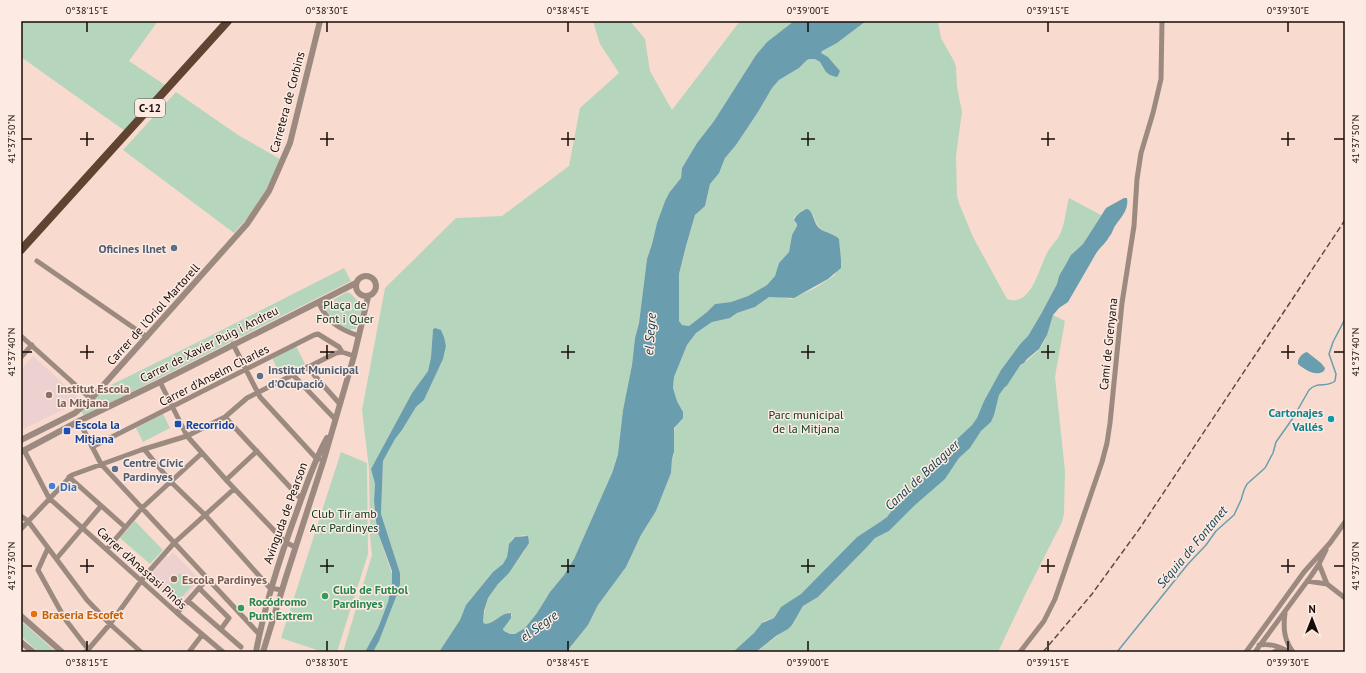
<svg xmlns="http://www.w3.org/2000/svg" width="1366" height="673" viewBox="0 0 1366 673" font-family="'PT Sans',sans-serif">
<style>
.education{fill:#ecd1d0}
.green{fill:#b5d6bd}
.water{fill:#6a9dad}
.lines{fill:none;stroke-linecap:round;stroke-linejoin:round}
.stream{stroke:#6a9dad;stroke-width:1.5}
.canal{stroke:#6a9dad;stroke-width:5}
.minor{stroke:#9c8a80;stroke-width:5}
.tertiary{stroke:#9c8a80;stroke-width:6}
.primary{stroke:#614331;stroke-width:8}
.rail{stroke:#5b4c45;stroke-width:1.5;stroke-dasharray:6 3;stroke-linecap:butt}
.ticks{fill:none;stroke:#160d09;stroke-width:1.5}
.service-dot{fill:#5c6f8a;stroke:#fdebe3;stroke-width:1.5}
.education-dot{fill:#8d6e63;stroke:#fdebe3;stroke-width:1.5}
.culture-dot{fill:#0f9aa8;stroke:#fdebe3;stroke-width:1.5}
.transit-dot{fill:#1a4fb4;stroke:#fdebe3;stroke-width:1.5}
.shop-dot{fill:#3f7fe0;stroke:#fdebe3;stroke-width:1.5}
.leisure-dot{fill:#2e9e5b;stroke:#fdebe3;stroke-width:1.5}
.food-dot{fill:#e8710a;stroke:#fdebe3;stroke-width:1.5}
.labels{text-anchor:middle;dominant-baseline:central;stroke-width:3;stroke-linejoin:round;paint-order:stroke}
.shield{fill:#fdebe3;stroke:#5b504a;stroke-width:1}
.shield-label{font-size:11px;font-weight:bold;fill:#160d09}
.street-label{font-size:12px;fill:#160d09;stroke:#fdebe3}
.service-label{font-size:12px;font-weight:bold;fill:#4e5e75;stroke:#fdebe3;text-anchor:start}
.park-label{font-size:12px;fill:#05371c;stroke:#fdebe3}
.education-label{font-size:12px;font-weight:bold;fill:#785e54;stroke:#fdebe3;text-anchor:start}
.culture-label{font-size:12px;font-weight:bold;fill:#0d838f;stroke:#fdebe3;text-anchor:end}
.transit-label{font-size:12px;font-weight:bold;fill:#164399;stroke:#fdebe3;text-anchor:start}
.shop-label{font-size:12px;font-weight:bold;fill:#366cbe;stroke:#fdebe3;text-anchor:start}
.leisure-label{font-size:12px;font-weight:bold;fill:#27864d;stroke:#fdebe3;text-anchor:start}
.food-label{font-size:12px;font-weight:bold;fill:#c56008;stroke:#fdebe3;text-anchor:start}
.water-label{font-size:13px;font-style:italic;fill:#0b3b48;stroke:#fdebe3}
.neatline{fill:none;stroke:#160d09;stroke-width:1.5}
.ticks-label{font-size:10px;text-anchor:middle;fill:#160d09}
</style>
<rect width="100%" height="100%" fill="#f8dbce"/>
<!-- education -->
<path class="education" d="M33 356 80 399 65 409 21 430V370Z
M173 552 200 580 179 605 147 578 167 556 169 557Z"/>
<!-- green -->
<path class="green" d="M21 21H158L129 61 165 85 125 131 21 57Z
M593 21H630L645 39 650 71 672 110 740 21H794L767 42 756 55 714 121 697 143 682 168 681 178 669 193 665 201 657 223 652 244 647 259 639 323 635 338 632 365 623 410 619 450 611 475 574 559 564 575 550 592 537 613 525 628 515 634H510L504 631V626L512 615 511 613 509 612 490 624H485L483 622 484 614 488 598 498 584 509 573 525 550V535L515 537 512 539 508 549 507 557 503 565 493 572 468 603 460 620 439 652H373L379 641 398 592 400 584V573L381 514 383 461 395 439 402 430 416 407 424 400 442 361 446 346 443 335 440 330 433 328 431 357 428 371 412 393 371 469 375 484 374 501 377 530 392 574V582L388 602 378 628 365 652H343L372 555 370 536 369 469 362 410 385 288 456 218 502 216 569 166 580 108 619 73 600 44Z
M866 21H938L941 38 954 61 956 67 957 87 962 112 956 156 957 196 959 203 973 237 1007 299C1031 308 1039 268 1047 253 1051 245 1058 240 1061 232 1065 222 1066 209 1069 198L1101 215 1083 244 1073 253 1059 276 1057 284 1041 314 1028 336 1021 343 1001 370 984 401 977 419 972 425 956 440 923 479 897 504 887 517 880 522 857 537 801 594 778 611 774 618 764 621 754 633 733 652H564L570 648 588 625 598 605 626 567 641 535 656 511 671 473 672 459 674 455V431L682 410 677 401 673 388 674 377 687 345 696 333 712 322 732 317 737 313 755 307 769 297 774 296 791 299 815 288 835 275 840 255 839 239C836 236 834 236 830 234 821 231 816 225 813 215L803 210 794 217V220L797 224V226L792 235 789 252 779 263 775 276 767 285 748 296 731 302 715 304 707 312 689 326 682 325 679 321V274L686 246 695 215 705 206 710 184 722 166 725 158 736 145 758 112 772 88 779 80 799 68 807 60 810 59H815L820 62 825 69 832 76H838L840 71 828 57 821 53V51L837 43Z
M176 92 238 135 280 159 266 190 250 215 234 233 123 150Z
M344 268 351 281 84 416 81 411 107 387 204 339Z
M347 292 350 293 363 306 356 329H351L350 331 333 320 325 311 328 309 326 304Z
M1053 315 1065 321 1055 377 1065 471 1064 514 1062 522 1026 593 998 652H756L792 625 803 606 818 597 868 546 875 538 889 531 914 506 945 479 959 458 970 448 981 431 991 422 999 395 1007 384 1009 377 1017 367 1022 365 1038 351 1045 340Z
M296 346 305 364 281 376 272 358Z
M163 414 170 428 143 442 136 428Z
M341 452 367 463 368 554 337 652H323L281 638Z
M135 521 163 550 150 564 120 538Z
M180 573 193 585 177 602 164 591Z
M21 621 56 652H38L21 636Z"/>
<!-- water -->
<path class="water" d="M794 21H866L837 43 822 51 821 53 828 57 840 71 838 76 836 77 830 75 826 72 820 62 815 59H810L807 60 799 68 779 80 772 88 758 112 736 145 725 158 719 173 710 184 705 206 695 215 686 246 679 274V321L682 325 689 326 707 312 715 304 731 302 748 296 767 285 775 276 779 263 789 252 792 235 797 226V224L794 220C795 216 803 209 808 209L810 211C814 216 814 223 819 228 825 233 835 234 839 239L841 260V268L828 279 794 298 769 297 755 307 737 313 730 318 712 322 696 333 687 345 674 377 673 388 677 401 683 412V418L674 428V452L672 459 671 473 656 511 641 535 626 567 598 605 588 625 568 650 564 652H439L460 620 466 605 493 572 503 564 507 557 509 544 515 537 528 536 529 543 509 573 498 584 488 598 484 611 483 622 485 624C495 624 501 612 511 613V618L503 629 504 631 510 634H515L525 628 537 613 550 592 564 575 574 559 612 473 618 454 623 410 632 365 635 338 639 323 647 259 652 244 657 223 665 201 669 193 681 178 682 168 697 143 714 121 756 55 767 42Z
M1124 198H1127C1129 210 1121 217 1115 226 1113 229 1112 234 1109 237 1104 246 1099 247 1094 257L1068 302 1059 308 1053 315 1047 335 1039 349 1027 359 1024 363 1017 367 1009 377 1007 384 999 395 994 415 991 422 981 431 970 448 959 458 945 479 914 506 889 531 875 538 868 546 818 597 803 606 792 625 788 629 776 636 756 652H733L754 633 762 623 774 618 781 607 801 594 857 537 880 522 887 517 897 504 923 479 956 440 972 425 977 418 984 401 1001 370 1021 343 1028 336 1041 314 1057 284 1059 276 1066 264 1071 255 1083 244 1106 208Z
M435 328 441 330 444 337 446 346 443 359 424 400 416 407 402 430 395 439 383 461 381 514 400 573V584L398 592 379 641 373 652H365L378 628 388 602 392 582V571L377 530 374 501 375 484 371 469 412 393 428 371 431 357 433 329Z
M1307 352 1321 363 1325 368 1324 371C1316 377 1305 370 1298 364 1297 359 1302 353 1307 352Z"/>
<g class="lines">
<!-- stream -->
<path class="stream" d="M1117 652 1188 564 1206 545 1216 531 1234 515 1241 500 1244 490 1247 484 1265 468 1273 453 1276 442 1293 418 1309 390C1318 381 1326 388 1335 381L1336 374 1329 354 1333 342 1345 319"/>
<!-- canal -->
<path class="canal" d="M1005 384 1018 364"/>
<!-- minor -->
<path class="minor" d="M37 261 147 337
M318 302C328 322 338 329 359 336
M21 336 91 399
M233 344 260 397 316 458 319 459
M21 357 32 345
M307 367 339 403
M293 375 335 419
M160 382 187 436 228 482 285 542 295 547
M225 417 301 499
M79 421 101 464 259 634
M92 447 314 335 318 334 339 347 342 352
M144 449 171 482 205 515 270 588 282 590
M24 450 49 498 177 613 223 652
M69 477 125 527
M226 480 257 451
M21 516 28 521 87 600 110 624 141 652
M21 529 72 475 141 450 187 436 225 417 247 398 336 353 342 352 354 356
M48 548 38 570 65 619 88 649
M107 549 142 508 202 453
M57 558 101 506
M1319 564 1327 584
M1307 581 1327 584 1345 598
M199 588 229 618 221 629
M188 601 241 647
M177 613 207 579
M1285 613C1283 628 1284 640 1293 652
M1259 645C1271 643 1279 647 1290 652
M86 652 110 624 144 577 174 543 234 489
M189 652 202 635
M1020 652 1044 621 1055 599 1102 462 1107 443 1110 423 1122 303 1134 226 1137 179 1141 153 1153 113 1161 79 1162 21
M1246 652 1304 572 1330 543 1345 522
M1255 652 1311 576 1319 564 1326 550
M1274 652 1280 648"/>
<!-- tertiary -->
<path class="tertiary" d="M356 286a10 10 0 1 1 20 0a10 10 0 1 1-20 0Z
M21 440 75 413 91 399 247 224 269 191 290 143 320 21
M21 452 79 421 160 382 356 283
M21 616 62 652
M21 642 33 652
M256 652C265 603 280 557 297 511 306 486 314 461 327 438
M263 652 286 577 324 459 354 356 368 297"/>
<!-- primary -->
<path class="primary" d="M21 250 228 21"/>
<!-- rail -->
<path class="rail" d="M1043 652 1092 594 1140 528 1345 220"/>
</g>
<!-- ticks -->
<path class="ticks" d="M87 22V32M327 22V32M568 22V32M808 22V32M1048 22V32M1288 22V32M87 132V146M327 132V146M568 132V146M808 132V146M1048 132V146M1288 132V146M22 139H32M80 139H94M320 139H334M561 139H575M801 139H815M1041 139H1055M1281 139H1295M1334 139H1344M87 345V359M327 345V359M568 345V359M808 345V359M1048 345V359M1288 345V359M22 352H32M80 352H94M320 352H334M561 352H575M801 352H815M1041 352H1055M1281 352H1295M1334 352H1344M87 559V573M327 559V573M568 559V573M808 559V573M1048 559V573M1288 559V573M22 566H32M80 566H94M320 566H334M561 566H575M801 566H815M1041 566H1055M1281 566H1295M1334 566H1344M87 641V651M327 641V651M568 641V651M808 641V651M1048 641V651M1288 641V651"/>
<!-- markers -->
<g class="service-dot">
<circle cx="174" cy="248" r="4"/>
<circle cx="260" cy="376" r="4"/>
<circle cx="115" cy="469" r="4"/>
</g>
<g class="education-dot">
<circle cx="49" cy="395" r="4"/>
<circle cx="174" cy="579" r="4"/>
</g>
<circle class="culture-dot" cx="1331" cy="419" r="4"/>
<g class="transit-dot">
<rect x="174" y="420" width="8" height="8" rx="2"/>
<rect x="63" y="427" width="8" height="8" rx="2"/>
</g>
<circle class="shop-dot" cx="52" cy="486" r="4"/>
<g class="leisure-dot">
<circle cx="325" cy="596" r="4"/>
<circle cx="241" cy="608" r="4"/>
</g>
<circle class="food-dot" cx="34" cy="614" r="4"/>
<g class="labels">
<!-- shield labels -->
<rect class="shield" x="135" y="99" width="30" height="18" rx="3"/>
<g class="shield-label">
<text x="150" y="108">C-12</text>
</g>
<!-- street labels -->
<g class="street-label">
<text transform="translate(287 102) rotate(-75)">Carretera de Corbins</text>
<text transform="translate(153 314) rotate(-48)">Carrer de l'Oriol Martorell</text>
<text transform="translate(209 344) rotate(-27)">Carrer de Xavier Puig i Andreu</text>
<text transform="translate(1108 344) rotate(-84)">Camí de Grenyana</text>
<text transform="translate(214 375) rotate(-27)">Carrer d'Anselm Charles</text>
<text transform="translate(285 513) rotate(-70)">Avinguda de Pearson</text>
<text transform="translate(142 568) rotate(42)">Carrer d'Anastasi Pinós</text>
</g>
<!-- service labels -->
<g class="service-label">
<text x="166" y="248" text-anchor="end">Oficines Ilnet</text>
<text x="268" y="369">Institut Municipal<tspan x="268" dy="14">d'Ocupació</tspan></text>
<text x="123" y="462">Centre Cívic<tspan x="123" dy="14">Pardinyes</tspan></text>
</g>
<!-- park labels -->
<g class="park-label">
<text x="345" y="304">Plaça de<tspan x="345" dy="14">Font i Quer</tspan></text>
<text x="806" y="414">Parc municipal<tspan x="806" dy="14">de la Mitjana</tspan></text>
<text x="344" y="513">Club Tir amb<tspan x="344" dy="14">Arc Pardinyes</tspan></text>
</g>
<!-- education labels -->
<g class="education-label">
<text x="57" y="388">Institut Escola<tspan x="57" dy="14">la Mitjana</tspan></text>
<text x="182" y="579">Escola Pardinyes</text>
</g>
<!-- culture labels -->
<g class="culture-label">
<text x="1323" y="412">Cartonajes<tspan x="1323" dy="14">Vallés</tspan></text>
</g>
<!-- transit labels -->
<g class="transit-label">
<text x="75" y="424">Escola la<tspan x="75" dy="14">Mitjana</tspan></text>
<text x="186" y="424">Recorrido</text>
</g>
<!-- shop labels -->
<g class="shop-label">
<text x="60" y="486">Dia</text>
</g>
<!-- leisure labels -->
<g class="leisure-label">
<text x="333" y="589">Club de Futbol<tspan x="333" dy="14">Pardinyes</tspan></text>
<text x="249" y="601">Rocódromo<tspan x="249" dy="14">Punt Extrem</tspan></text>
</g>
<!-- food labels -->
<g class="food-label">
<text x="42" y="614">Braseria Escofet</text>
</g>
<!-- water labels -->
<g class="water-label">
<text transform="translate(650 334) rotate(-86)">el Segre</text>
<text transform="translate(922 475) rotate(-43)">Canal de Balaguer</text>
<text transform="translate(1192 547) rotate(-50)">Séquia de Fontanet</text>
<text transform="translate(539 626) rotate(-36)">el Segre</text>
</g>
</g>
<!-- border -->
<rect width="1366" height="673" fill="none" stroke="#fdebe3" stroke-width="44"/>
<!-- north arrow -->
<g transform="translate(1312 619)" stroke="#fdebe3" stroke-width="3" paint-order="stroke">
<path d="M0-3L7 15L0 10L-7 15Z" fill="#160d09"/>
<text y="-6" font-size="11" font-weight="bold" text-anchor="middle" fill="#160d09">N</text>
</g>
<rect x="22" y="22" width="1322" height="629" class="neatline"/>
<g class="ticks-label">
<text x="87" y="14">0°38'15"E</text>
<text x="327" y="14">0°38'30"E</text>
<text x="568" y="14">0°38'45"E</text>
<text x="808" y="14">0°39'00"E</text>
<text x="1048" y="14">0°39'15"E</text>
<text x="1288" y="14">0°39'30"E</text>
<text transform="translate(11 139) rotate(-90)" y="4">41°37'50"N</text>
<text transform="translate(1355 139) rotate(-90)" y="4">41°37'50"N</text>
<text transform="translate(11 352) rotate(-90)" y="4">41°37'40"N</text>
<text transform="translate(1355 352) rotate(-90)" y="4">41°37'40"N</text>
<text transform="translate(11 566) rotate(-90)" y="4">41°37'30"N</text>
<text transform="translate(1355 566) rotate(-90)" y="4">41°37'30"N</text>
<text x="87" y="666">0°38'15"E</text>
<text x="327" y="666">0°38'30"E</text>
<text x="568" y="666">0°38'45"E</text>
<text x="808" y="666">0°39'00"E</text>
<text x="1048" y="666">0°39'15"E</text>
<text x="1288" y="666">0°39'30"E</text>
</g>
</svg>
